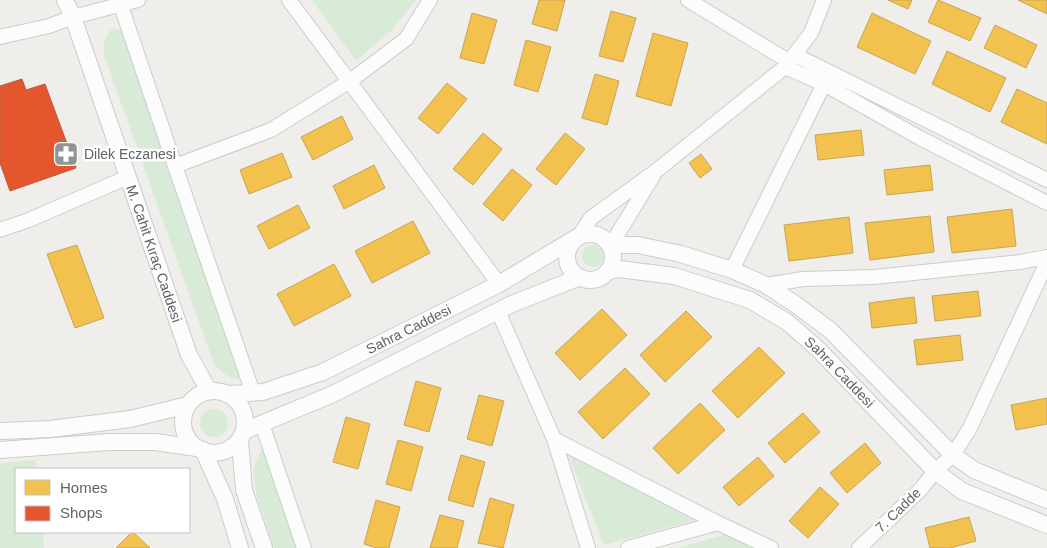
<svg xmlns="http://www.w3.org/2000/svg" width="1047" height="548" viewBox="0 0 1047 548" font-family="Helvetica,sans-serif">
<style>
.green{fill:#d8ebd6}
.homes{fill:#f2c14e;stroke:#c6a556}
.shops{fill:#e4572e;stroke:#bc5b3f}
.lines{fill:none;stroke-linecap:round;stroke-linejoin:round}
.minor-casing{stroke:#cbcccc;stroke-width:16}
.tertiary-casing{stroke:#cbcccc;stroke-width:18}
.minor{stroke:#fdfcfc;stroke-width:14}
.tertiary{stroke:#fdfcfc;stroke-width:16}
.labels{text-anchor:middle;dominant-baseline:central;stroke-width:5;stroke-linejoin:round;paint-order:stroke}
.poi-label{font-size:14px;fill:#5f6368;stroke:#fff;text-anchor:start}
.street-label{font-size:14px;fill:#5f6368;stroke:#fff}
</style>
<rect width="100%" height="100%" fill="#efeeea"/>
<!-- green -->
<path class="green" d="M312 0H416L391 31 356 61Z
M112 29 120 30 123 32 239 372V379C228 379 220 371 214 364L104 55C103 44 104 37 112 29Z
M582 256a11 11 0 1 1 22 0a11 11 0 1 1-22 0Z
M200 423a14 14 0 1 1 28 0a14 14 0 1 1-28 0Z
M264 443 299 548H274L257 497 253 470Z
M568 454 694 520 604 545Z
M36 460 37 469H16V532H43L44 548H0V463Z
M726 534 753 548H678Z"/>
<!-- homes -->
<path class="homes" d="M539 0H565L557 31 532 24Z
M888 0H912L908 9Z
M938 0 981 18 970 41 928 22Z
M1018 0H1047V14Z
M611 11 636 18 623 62 599 56Z
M472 13 497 20 484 64 460 58Z
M872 13 931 41 915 74 857 47Z
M995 25 1037 45 1026 68 984 48Z
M653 33 688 43 671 106 636 96Z
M526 40 551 47 538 92 514 85Z
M947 51 1006 78 990 112 932 84Z
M595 74 619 81 607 125 582 118Z
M447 83 467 99 438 134 418 118Z
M1017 89 1047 103V144L1001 122Z
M342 116 353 139 313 160 301 137Z
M861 130 864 155 818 160 815 135Z
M483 133 502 149 473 185 453 169Z
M565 133 585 149 556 185 536 169Z
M282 153 292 177 249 194 240 170Z
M701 154 712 169 700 178 689 163Z
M374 165 385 188 344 209 333 186Z
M930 165 933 190 887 195 884 170Z
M512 169 532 185 503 221 483 204Z
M298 205 310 228 269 249 257 226Z
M1012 209 1016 246 952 253 947 217Z
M930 216 934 252 870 260 865 223Z
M849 217 853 253 789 261 784 225Z
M413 221 430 253 372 283 355 251Z
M77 245 104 318 75 328 47 254Z
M334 264 351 296 294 326 277 294Z
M978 291 981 316 935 321 932 296Z
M914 297 917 323 872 328 869 303Z
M602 309 627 335 580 380 555 353Z
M686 311 712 337 665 382 640 355Z
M960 335 963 360 917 365 914 340Z
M759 347 785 373 738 418 712 391Z
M625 368 650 394 603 439 578 412Z
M416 381 441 388 429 432 404 425Z
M479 395 504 401 492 446 467 439Z
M1047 398V424L1016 430 1011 405Z
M700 403 725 430 678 474 653 448Z
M803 413 820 432 785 463 768 443Z
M346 417 370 424 358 469 333 462Z
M398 440 423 447 411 491 386 484Z
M865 443 881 463 847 493 830 473Z
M461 455 485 462 473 507 448 500Z
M758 457 774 476 739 506 723 487Z
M820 487 839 504 808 538 789 521Z
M490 498 514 505 503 548 478 543Z
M376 500 400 507 389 548H377L364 544Z
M440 515 464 521 457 548H430Z
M969 517 976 541 950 548H930L925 528Z
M132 532H133L150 548H116Z"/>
<!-- shops -->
<path class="shops" d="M22 79 26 90 45 84 76 168 10 191 0 163V86Z"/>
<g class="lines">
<defs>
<path id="minor" d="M119 0 175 166 271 130 350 81 406 39 430 0
M289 0 499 284
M688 0 790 62
M0 37 49 26 73 17 138 0
M795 55 1047 180
M785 67 824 84 920 138 1047 203
M175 166 253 393
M0 230 29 220 128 177
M579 236 591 218 656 171 785 67 811 33 824 0
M611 245 653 176
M732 270 824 84
M766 285 803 279 874 277 1020 262 1047 257
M498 311 554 439 718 523 771 548
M262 424 304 548
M554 439 588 548
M628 548 718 523
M859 548 921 489 935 471 953 455 970 428 1047 262"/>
<g id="tertiary">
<path id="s1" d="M65 0 73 17 189 355 209 391"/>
<circle cx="590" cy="257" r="23"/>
<path d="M611 245H638L681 254 732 270 766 285 795 304 830 330 953 455 974 470 1047 500"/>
<path id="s2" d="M609 271 619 269 674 276 750 300 787 322 818 349 935 471 962 491 1047 525"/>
<circle cx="214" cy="422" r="31"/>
<path id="s3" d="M228 394 263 392 323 372 499 284 579 236"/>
<path d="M0 431 50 429 130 419 188 405"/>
<path d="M244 431 333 394 512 304 580 277"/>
<path d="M240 440 244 490 264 548"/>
<path d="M0 450 109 442H155L197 448"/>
<path d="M203 450 225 499 240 548"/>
</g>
</defs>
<!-- minor casing -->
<use href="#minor" class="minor-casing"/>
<!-- tertiary casing -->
<use href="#tertiary" class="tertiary-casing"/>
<!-- minor -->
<use href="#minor" class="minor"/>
<!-- tertiary -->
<use href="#tertiary" class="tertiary"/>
</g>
<!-- icons -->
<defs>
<symbol id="pharmacy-square" viewBox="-11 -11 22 22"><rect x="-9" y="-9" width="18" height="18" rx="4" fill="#919496" stroke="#fff"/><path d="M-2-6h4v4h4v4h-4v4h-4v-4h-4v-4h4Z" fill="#fff"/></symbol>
</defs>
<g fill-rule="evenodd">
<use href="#pharmacy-square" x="52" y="140" width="28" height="28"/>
</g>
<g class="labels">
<!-- poi labels -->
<g class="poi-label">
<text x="84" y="154">Dilek Eczanesi</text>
</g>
<!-- street labels -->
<g class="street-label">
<text stroke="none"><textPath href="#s1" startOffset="269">M. Cahit Kıraç Caddesi</textPath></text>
<text stroke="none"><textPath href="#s3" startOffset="194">Sahra Caddesi</textPath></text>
<text stroke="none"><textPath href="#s2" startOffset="261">Sahra Caddesi</textPath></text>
<text transform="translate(898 510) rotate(-44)">7. Cadde</text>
</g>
</g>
<!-- legend -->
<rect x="15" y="468" width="175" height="65" fill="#ffffff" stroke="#bfc1c3"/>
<rect x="25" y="480" width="25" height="15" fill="#f2c14e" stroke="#bfc1c3"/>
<text x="60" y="493" font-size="15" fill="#5f6368">Homes</text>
<rect x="25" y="506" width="25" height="15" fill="#e4572e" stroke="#bfc1c3"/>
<text x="60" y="518" font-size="15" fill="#5f6368">Shops</text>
</svg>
